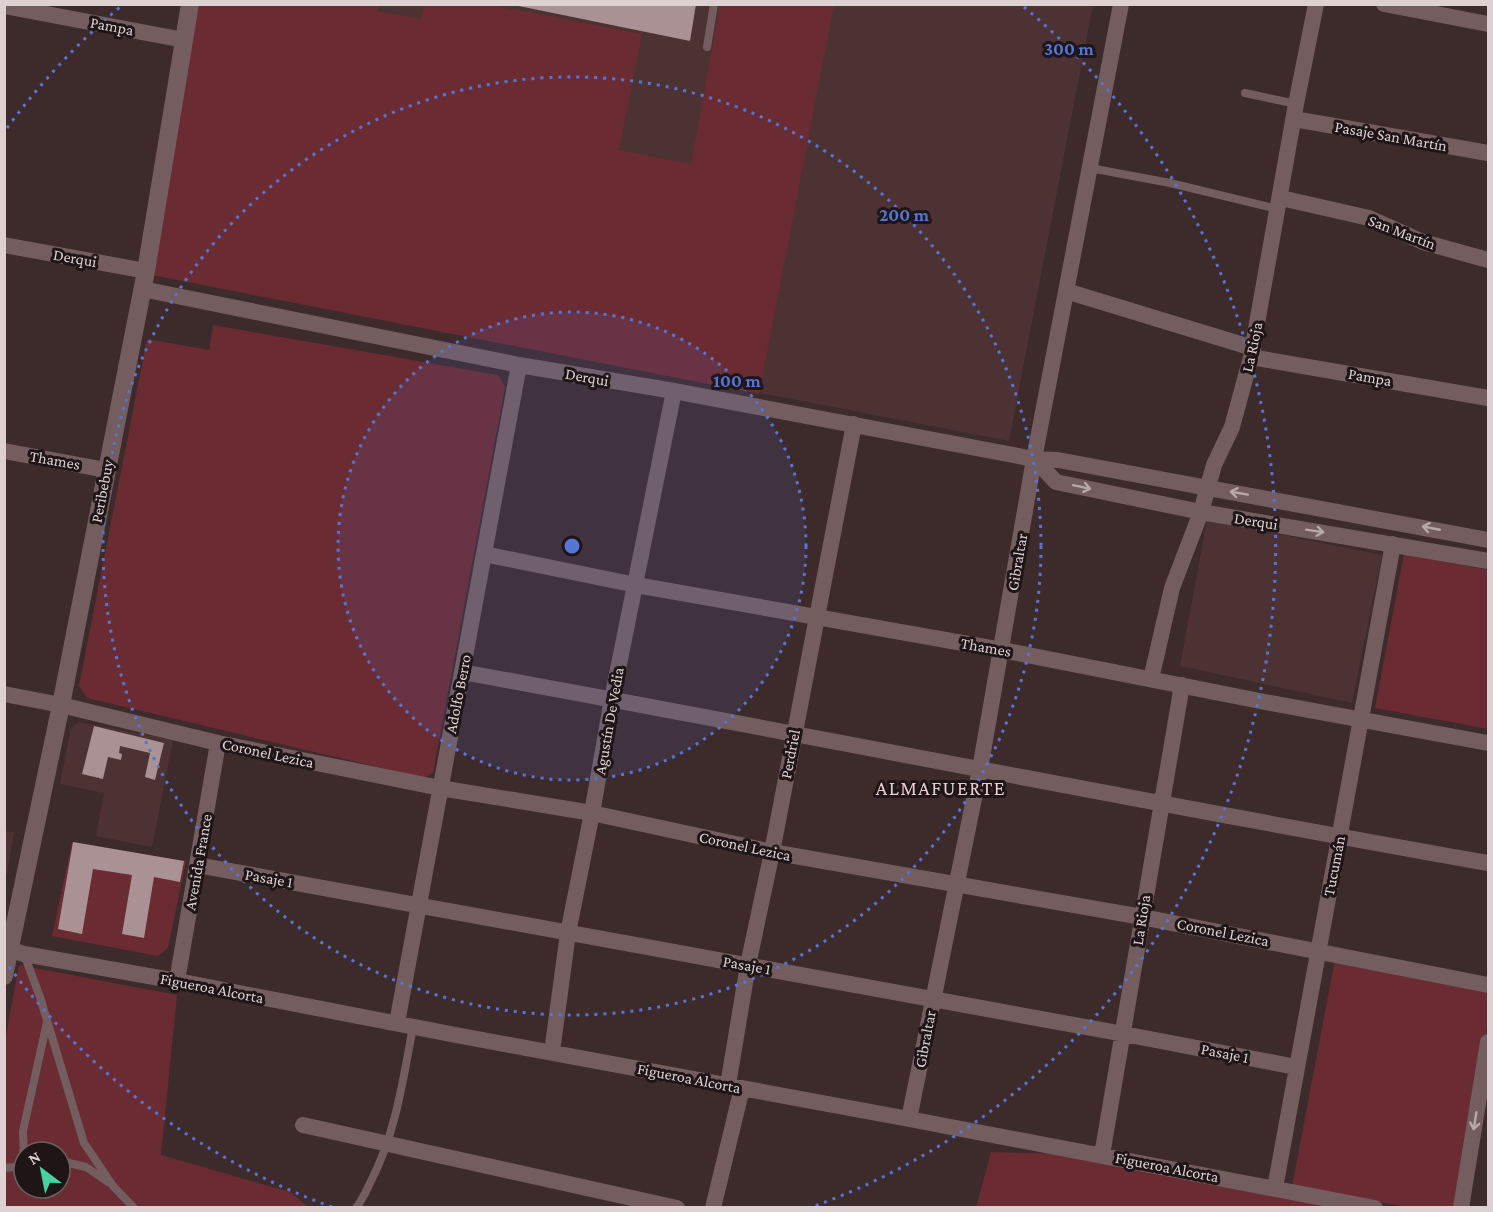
<svg xmlns="http://www.w3.org/2000/svg" width="1493" height="1212" viewBox="0 0 1493 1212" font-family="'Crimson Pro',serif">
<style>
.built{fill:#4c3233}
.green{fill:#6b2b33;fill-rule:evenodd}
.building{fill:#aa9294}
.lines{fill:none;stroke-linecap:round;stroke-linejoin:round}
.lane{stroke:#735d5e;stroke-width:8}
.street{stroke:#735d5e;stroke-width:16}
.secondary{stroke:#735d5e;stroke-width:18}
.oneway{stroke:#b9a8a9}
.ring{fill:none;stroke:#5775d6;stroke-width:3;stroke-dasharray:3 6}
.labels{text-anchor:middle;dominant-baseline:central;stroke-width:6;stroke-linejoin:round;paint-order:stroke}
.street-label{font-size:16px;fill:#ded1d1;stroke:#1e1516}
.quarter-label{font-size:20px;letter-spacing:1.5px;fill:#e7cdce;stroke:#1e1516}
.centre{fill:#5775d6;stroke:#1e1516;stroke-width:3}
.ring-label{font-size:18px;text-anchor:middle;font-weight:bold;fill:#5775d6;stroke:#1e1516;stroke-width:6;stroke-linejoin:round;paint-order:stroke}
</style>
<rect width="100%" height="100%" fill="#3d2a2b"/>
<!-- built -->
<path class="built" d="M199 5H1093L1009 441 152 275Z
M1207 520 1382 555 1352 703 1180 666Z
M79 722 173 740 152 847 96 836 104 793 60 784 71 728Z
M4 831 14 832 7 874H4Z"/>
<!-- green -->
<path class="green" d="M199 5H378L377 11 421 19 424 5H491L642 34 619 150 691 164 720 5H834L759 394 152 275Z
M213 325 498 375 505 387 433 773 424 778 87 698 79 686 147 339 209 350Z
M1404 554 1488 570V729L1375 708Z
M72 843 186 861 168 948 158 956 52 936Z
M1335 959 1488 987V1023L1454 1207H1407L1292 1187Z
M19 965 177 995 161 1155 290 1192 308 1207 5 1208V1041ZM24 1152H60V1188H24Z
M991 1152 1102 1155 1376 1208H976Z"/>
<!-- building -->
<path class="building" d="M509 4H696L690 41Z
M94 726 164 743 155 780 145 777 150 753 120 746 119 753 122 754 121 760 108 757 103 779 82 774Z
M73 842 184 861 180 882 154 877 144 938 122 934 132 875 93 869 82 934 58 929Z"/>
<g class="lines">
<!-- lane -->
<path class="lane" d="M707 47 714 4
M1245 93 1296 104
M1090 168 1170 183 1278 209
M24 954 40 997 84 1143 113 1186 134 1208
M60 1161 86 1167 108 1182
M24 1167 23 1131 47 1022
M4 1168 24 1166
M356 1208C363 1199 367 1189 372 1179 396 1132 403 1079 413 1027"/>
<!-- street -->
<path class="street" d="M1384 4 1488 24
M4 6 184 40
M1294 119 1488 153
M1281 198 1369 218 1423 242 1488 260
M4 245 146 271
M142 289 519 365 674 391 1034 459 1058 460 1488 540
M1066 291 1253 348
M1251 357 1488 398
M4 451 106 470
M1034 459 1056 482 1201 512 1488 561
M484 554 636 585 1002 650 1265 702 1488 743
M462 672C804 734 1146 803 1488 863
M1151 679 1172 588 1201 512 1214 465 1232 427 1251 357 1296 104 1316 4
M4 694 61 705 218 743 440 788 592 813 772 852 1142 917 1488 985
M197 865 1124 1034 1296 1067
M4 948 24 954 177 981 461 1036 909 1119 1375 1208
M177 981 218 743
M397 1023 519 365
M552 1052 568 933 592 813 612 699 674 391
M728 1085 748 965 772 852 854 424
M909 1119 980 769 1034 459 1121 4
M303 1125 677 1208
M1102 1155 1182 685
M1275 1188 1393 544
M713 1208 742 1088
M1461 1208 1488 1042"/>
<!-- secondary -->
<path class="secondary" d="M4 976 61 705 146 271 190 4"/>
</g>
<!-- one-way arrows -->
<defs><path id="oneway-shaft" d="M-6 0H5M1.5-3L5.5 0L1.5 3" fill="none" stroke-width="1.6" stroke-linecap="round" stroke-linejoin="round" transform="scale(1.5)"/></defs>
<g class="oneway">
<use href="#oneway-shaft" transform="translate(1082 487) rotate(12)"/>
<use href="#oneway-shaft" transform="translate(1239 493) rotate(-170)"/>
<use href="#oneway-shaft" transform="translate(1431 528) rotate(-169)"/>
<use href="#oneway-shaft" transform="translate(1315 531) rotate(9)"/>
<use href="#oneway-shaft" transform="translate(1475 1121) rotate(99)"/>
</g>
<!-- distance rings -->
<circle cx="572" cy="546" r="234" fill="#5775d6" fill-opacity=".12"/>
<g class="ring">
<circle cx="572" cy="546" r="234"/>
<circle cx="572" cy="546" r="469"/>
<path d="M332 1207A703 703 0 0 1 7 964M7 128A703 703 0 0 1 120 7M1024 7A703 703 0 0 1 812 1207"/>
</g>
<g class="labels">
<!-- street labels -->
<g class="street-label">
<text transform="translate(112 26) rotate(11)">Pampa</text>
<text transform="translate(1391 136) rotate(10)">Pasaje San Martín</text>
<text transform="translate(1402 232) rotate(21)">San Martín</text>
<text transform="translate(75 258) rotate(10)">Derqui</text>
<text transform="translate(1252 347) rotate(-78)">La Rioja</text>
<text transform="translate(587 377) rotate(10)">Derqui</text>
<text transform="translate(1370 377) rotate(10)">Pampa</text>
<text transform="translate(55 460) rotate(10)">Thames</text>
<text transform="translate(102 491) rotate(-79)">Peribebuy</text>
<text transform="translate(1256 521) rotate(9)">Derqui</text>
<text transform="translate(1017 562) rotate(-80)">Gibraltar</text>
<text transform="translate(986 647) rotate(10)">Thames</text>
<text transform="translate(458 694) rotate(-79)">Adolfo Berro</text>
<text transform="translate(609 721) rotate(-80)">Agustín De Vedia</text>
<text transform="translate(268 753) rotate(12)">Coronel Lezica</text>
<text transform="translate(790 754) rotate(-79)">Perdriel</text>
<text transform="translate(745 846) rotate(12)">Coronel Lezica</text>
<text transform="translate(198 862) rotate(-80)">Avenida France</text>
<text transform="translate(1334 866) rotate(-79)">Tucumán</text>
<text transform="translate(269 878) rotate(10)">Pasaje 1</text>
<text transform="translate(1141 920) rotate(-81)">La Rioja</text>
<text transform="translate(1223 932) rotate(11)">Coronel Lezica</text>
<text transform="translate(747 965) rotate(10)">Pasaje 1</text>
<text transform="translate(212 988) rotate(11)">Figueroa Alcorta</text>
<text transform="translate(925 1039) rotate(-79)">Gibraltar</text>
<text transform="translate(1225 1053) rotate(11)">Pasaje 1</text>
<text transform="translate(689 1078) rotate(11)">Figueroa Alcorta</text>
<text transform="translate(1167 1167) rotate(11)">Figueroa Alcorta</text>
</g>
<!-- quarter labels -->
<g class="quarter-label">
<text x="941" y="788">ALMAFUERTE</text>
</g>
</g>
<circle cx="572" cy="546" r="9" class="centre"/>
<g class="ring-label">
<text x="1069" y="55">300 m</text>
<text x="904" y="221">200 m</text>
<text x="737" y="387">100 m</text>
</g>
<!-- border -->
<rect width="1493" height="1212" fill="none" stroke="#ded1d1" stroke-width="12"/>
<!-- north arrow -->
<g transform="translate(42 1170) rotate(328)"><circle r="28" fill="#1e1516" stroke="#6b6061" stroke-width="1.5"/>
<path d="M0-4.5L10 22L0 15L-10 22Z" fill="#44d49f"/>
<text y="-9" font-size="16" font-weight="bold" text-anchor="middle" fill="#ded1d1">N</text>
</g>
</svg>
